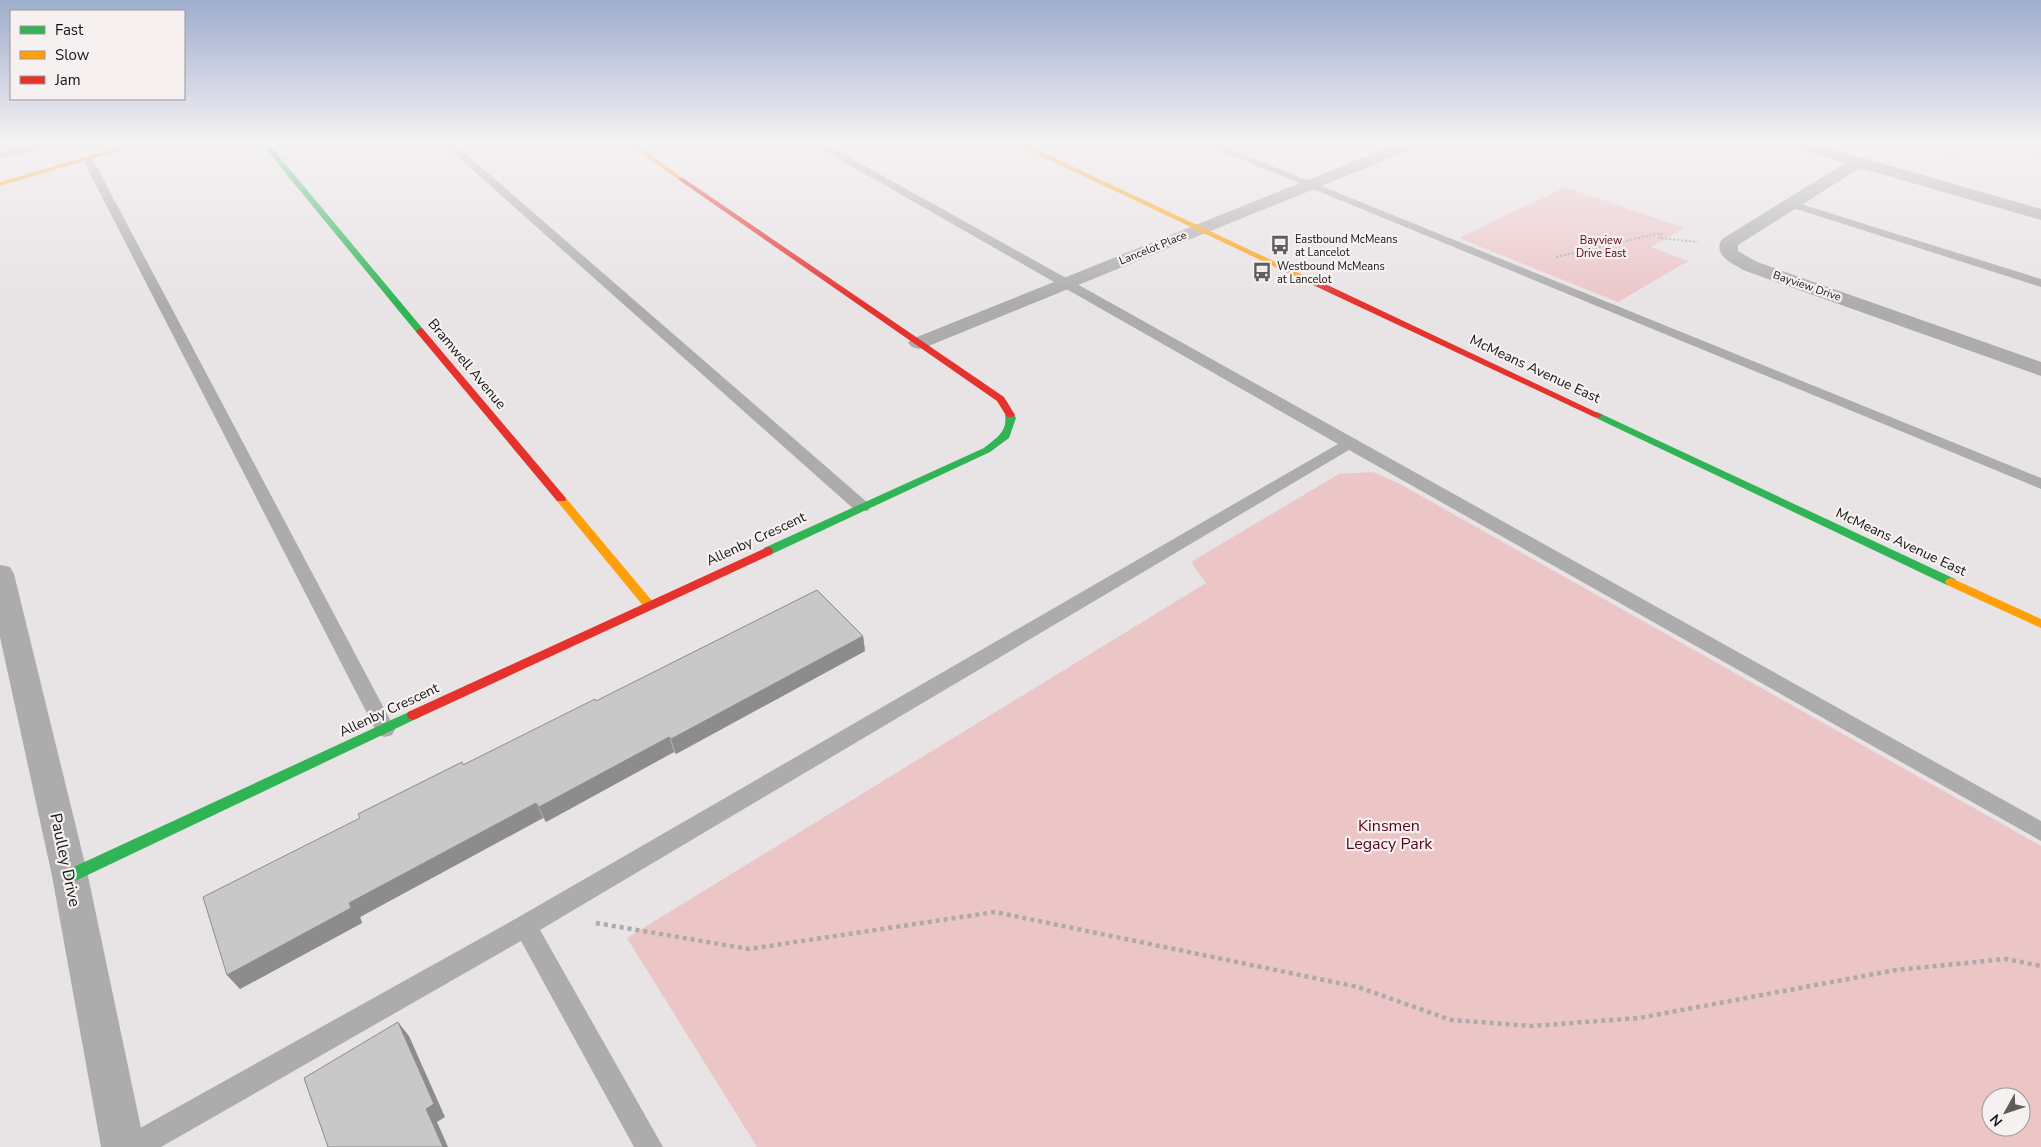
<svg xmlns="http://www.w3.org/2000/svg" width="2041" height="1147" viewBox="0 0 2041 1147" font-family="'Nunito Sans',sans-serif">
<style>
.built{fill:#dfd4d5}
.green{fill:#ecc5c7;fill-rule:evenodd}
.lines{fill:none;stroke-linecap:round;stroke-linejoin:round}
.path-far1{stroke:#acaaab;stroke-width:2;stroke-dasharray:2 2;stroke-linecap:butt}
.path{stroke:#acaaab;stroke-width:4.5;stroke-dasharray:4 4;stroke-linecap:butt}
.lane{fill:#acacac;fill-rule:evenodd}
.street{fill:#acacac;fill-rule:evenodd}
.fast{fill:#30b455;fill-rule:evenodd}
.slow{fill:#ff9f0a;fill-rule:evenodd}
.jam{fill:#e5322d;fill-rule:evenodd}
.wall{fill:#adacac}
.shaded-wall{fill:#8d8c8c}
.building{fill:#c9c8c8;stroke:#8d8c8c}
.labels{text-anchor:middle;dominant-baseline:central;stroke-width:4.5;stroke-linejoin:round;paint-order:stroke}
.far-poi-label{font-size:11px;fill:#151313;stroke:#f6f0f0;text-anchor:start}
.far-park-label{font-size:11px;fill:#560419;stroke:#f6f0f0}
.far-street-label{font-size:11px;fill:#151313;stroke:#f6f0f0}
.street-label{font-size:14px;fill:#151313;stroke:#f6f0f0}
.near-park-label{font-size:16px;fill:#560419;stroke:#f6f0f0}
.near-street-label{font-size:16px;fill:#151313;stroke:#f6f0f0}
</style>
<rect width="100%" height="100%" fill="#e8e3e4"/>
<!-- built -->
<path class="built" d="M1983 142H2041V158Z"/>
<!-- green -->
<path class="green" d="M0 142H78L0 159Z
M1565 187 1684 228 1651 247 1688 261 1618 302 1459 238Z
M1373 472 1400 484 2041 846V1147H757L627 938 1206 583 1191 562 1339 474ZM1991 1097H2021V1127H1991Z"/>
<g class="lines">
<!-- path-far1 -->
<path class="path-far1" d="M1946 159 1972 142
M1556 257 1656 234H1662L1659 238 1698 242"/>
<!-- path -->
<path class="path" d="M596 923 749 949 995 912 1358 987 1451 1020 1532 1026 1639 1018 1896 970 2006 959 2041 966"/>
<!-- lane -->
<path class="lane" d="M47 142H67L62 145 0 158V152Z
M441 142H452L868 503 870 507 868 511H856Z
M809 142H822L2041 821V841L1349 450 540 930 663 1147H634L521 941 161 1147H120L124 1137 517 918 1338 444Z
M1199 142H1213L2041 478V489Z
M88 157 93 160 395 729 392 735 385 737 378 735 375 729 83 160Z
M1791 201 2041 279V287L1787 206 1785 204Z"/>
<!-- street -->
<path class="street" d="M1402 142H1424L1422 145 926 347 919 349 912 347 908 343 912 339Z
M1781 142H1807L2041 209V220L1860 168 1738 245V251L1757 262 2041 362V376L1743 270C1732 263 1712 255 1722 239L1845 163 1783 145Z
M0 565 10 567 14 574 88 876 145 1147H101L52 876 0 637Z"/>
<!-- fast -->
<path class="fast" d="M260 142H267L423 329V333H417Z
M1010 412 1013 413 1016 418 1009 438 990 452 772 554H764L763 551 764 548 984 448C995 439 1008 432 1005 415Z
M1597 412 1955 579 1957 582 1955 585H1947L1594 417V413Z
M413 710 418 712 419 715 418 718 75 881 70 882 65 881 63 876 65 871Z"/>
<!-- slow -->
<path class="slow" d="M137 142H148L0 186V182Z
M625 142H633L684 179 679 180Z
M1012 142H1021L1320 283 1313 285Z
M561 496 565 497 653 602 655 605 653 608H645L557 501 556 499 557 497Z
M1951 578 2041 619V628L1947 585 1945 582 1947 579Z"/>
<!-- jam -->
<path class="jam" d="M679 178H683L1004 397 1015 415 1013 417H1007L997 401 679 180Z
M1313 281H1319L1602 415 1600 417H1594L1313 285Z
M420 328 423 329 565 497 566 499 565 501H557L417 333 416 331Z
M768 547 772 548 773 551 772 554 418 718 413 720 408 718 407 715 408 712Z"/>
</g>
<!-- wall -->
<path class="wall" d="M863 636 865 651 676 754 674 752 546 822 543 818 360 917 362 923 240 989 227 975 360 818 463 765 596 701Z"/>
<!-- shaded-wall -->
<path class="shaded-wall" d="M863 636 865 651 676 754 671 739Z
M669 737 674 752 546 822 539 807Z
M536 803 543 818 360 917 362 923 240 989 227 975 349 903Z
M398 1022 409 1036 445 1117 437 1122 448 1147H443L426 1109Z"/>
<!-- building -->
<path class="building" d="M817 590 863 636 671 739 669 737 539 807 536 803 349 903 351 908 227 975 203 897 360 818 358 814 462 762 463 765 595 699 596 701Z
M398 1022 434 1104 426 1109 443 1147H328L304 1078Z"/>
<!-- sky -->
<linearGradient id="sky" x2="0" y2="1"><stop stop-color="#9fadcd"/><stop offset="0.47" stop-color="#f5f2f3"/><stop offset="1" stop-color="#f5f2f3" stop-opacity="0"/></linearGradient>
<rect width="2041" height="303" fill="url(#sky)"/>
<!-- icons -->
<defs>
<symbol id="bus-bare" viewBox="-9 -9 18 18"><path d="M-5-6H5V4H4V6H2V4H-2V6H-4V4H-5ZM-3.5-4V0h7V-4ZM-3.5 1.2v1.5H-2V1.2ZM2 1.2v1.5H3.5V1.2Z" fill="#5f5c5c" stroke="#f6f0f0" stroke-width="2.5" paint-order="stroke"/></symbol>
</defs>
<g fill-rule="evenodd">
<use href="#bus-bare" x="1266" y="231" width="28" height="28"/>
<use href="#bus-bare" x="1248" y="258" width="28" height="28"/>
</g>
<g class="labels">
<!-- far-poi labels -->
<g class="far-poi-label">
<text x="1295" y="239">Eastbound McMeans<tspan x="1295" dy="13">at Lancelot</tspan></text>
<text x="1277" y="266">Westbound McMeans<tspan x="1277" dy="13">at Lancelot</tspan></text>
</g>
<!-- far-park labels -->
<g class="far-park-label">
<text x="1601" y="240">Bayview<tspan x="1601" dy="13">Drive East</tspan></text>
</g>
<!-- far-street labels -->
<g class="far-street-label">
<text transform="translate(1153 248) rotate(-22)">Lancelot Place</text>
<text transform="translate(1807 286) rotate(19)">Bayview Drive</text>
</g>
<!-- street labels -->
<g class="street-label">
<text transform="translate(467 364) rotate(50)">Bramwell Avenue</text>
<text transform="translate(1535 369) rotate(25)">McMeans Avenue East</text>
<text transform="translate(756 539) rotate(-25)">Allenby Crescent</text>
<text transform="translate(1901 542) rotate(25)">McMeans Avenue East</text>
<text transform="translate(389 710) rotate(-25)">Allenby Crescent</text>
</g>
<!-- near-park labels -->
<g class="near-park-label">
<text x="1389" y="826">Kinsmen<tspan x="1389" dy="18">Legacy Park</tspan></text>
</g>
<!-- near-street labels -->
<g class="near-street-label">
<text transform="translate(65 860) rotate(78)">Paulley Drive</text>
</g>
</g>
<!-- legend -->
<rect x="10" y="10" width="175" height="90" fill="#f6f0f0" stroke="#9c9898"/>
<rect x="20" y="26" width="25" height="8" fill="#30b455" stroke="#9c9898"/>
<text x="55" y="35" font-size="15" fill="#151313">Fast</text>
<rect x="20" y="51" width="25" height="8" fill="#ff9f0a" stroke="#9c9898"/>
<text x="55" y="60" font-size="15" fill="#151313">Slow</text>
<rect x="20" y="76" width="25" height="8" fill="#e5322d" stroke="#9c9898"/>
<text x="55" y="85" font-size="15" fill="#151313">Jam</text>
<!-- north arrow -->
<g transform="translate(2006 1112) rotate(230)"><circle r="24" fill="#f6f0f0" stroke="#9c9898"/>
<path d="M0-4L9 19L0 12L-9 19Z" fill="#5f5c5c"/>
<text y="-8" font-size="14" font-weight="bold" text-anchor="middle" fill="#151313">N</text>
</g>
</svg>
